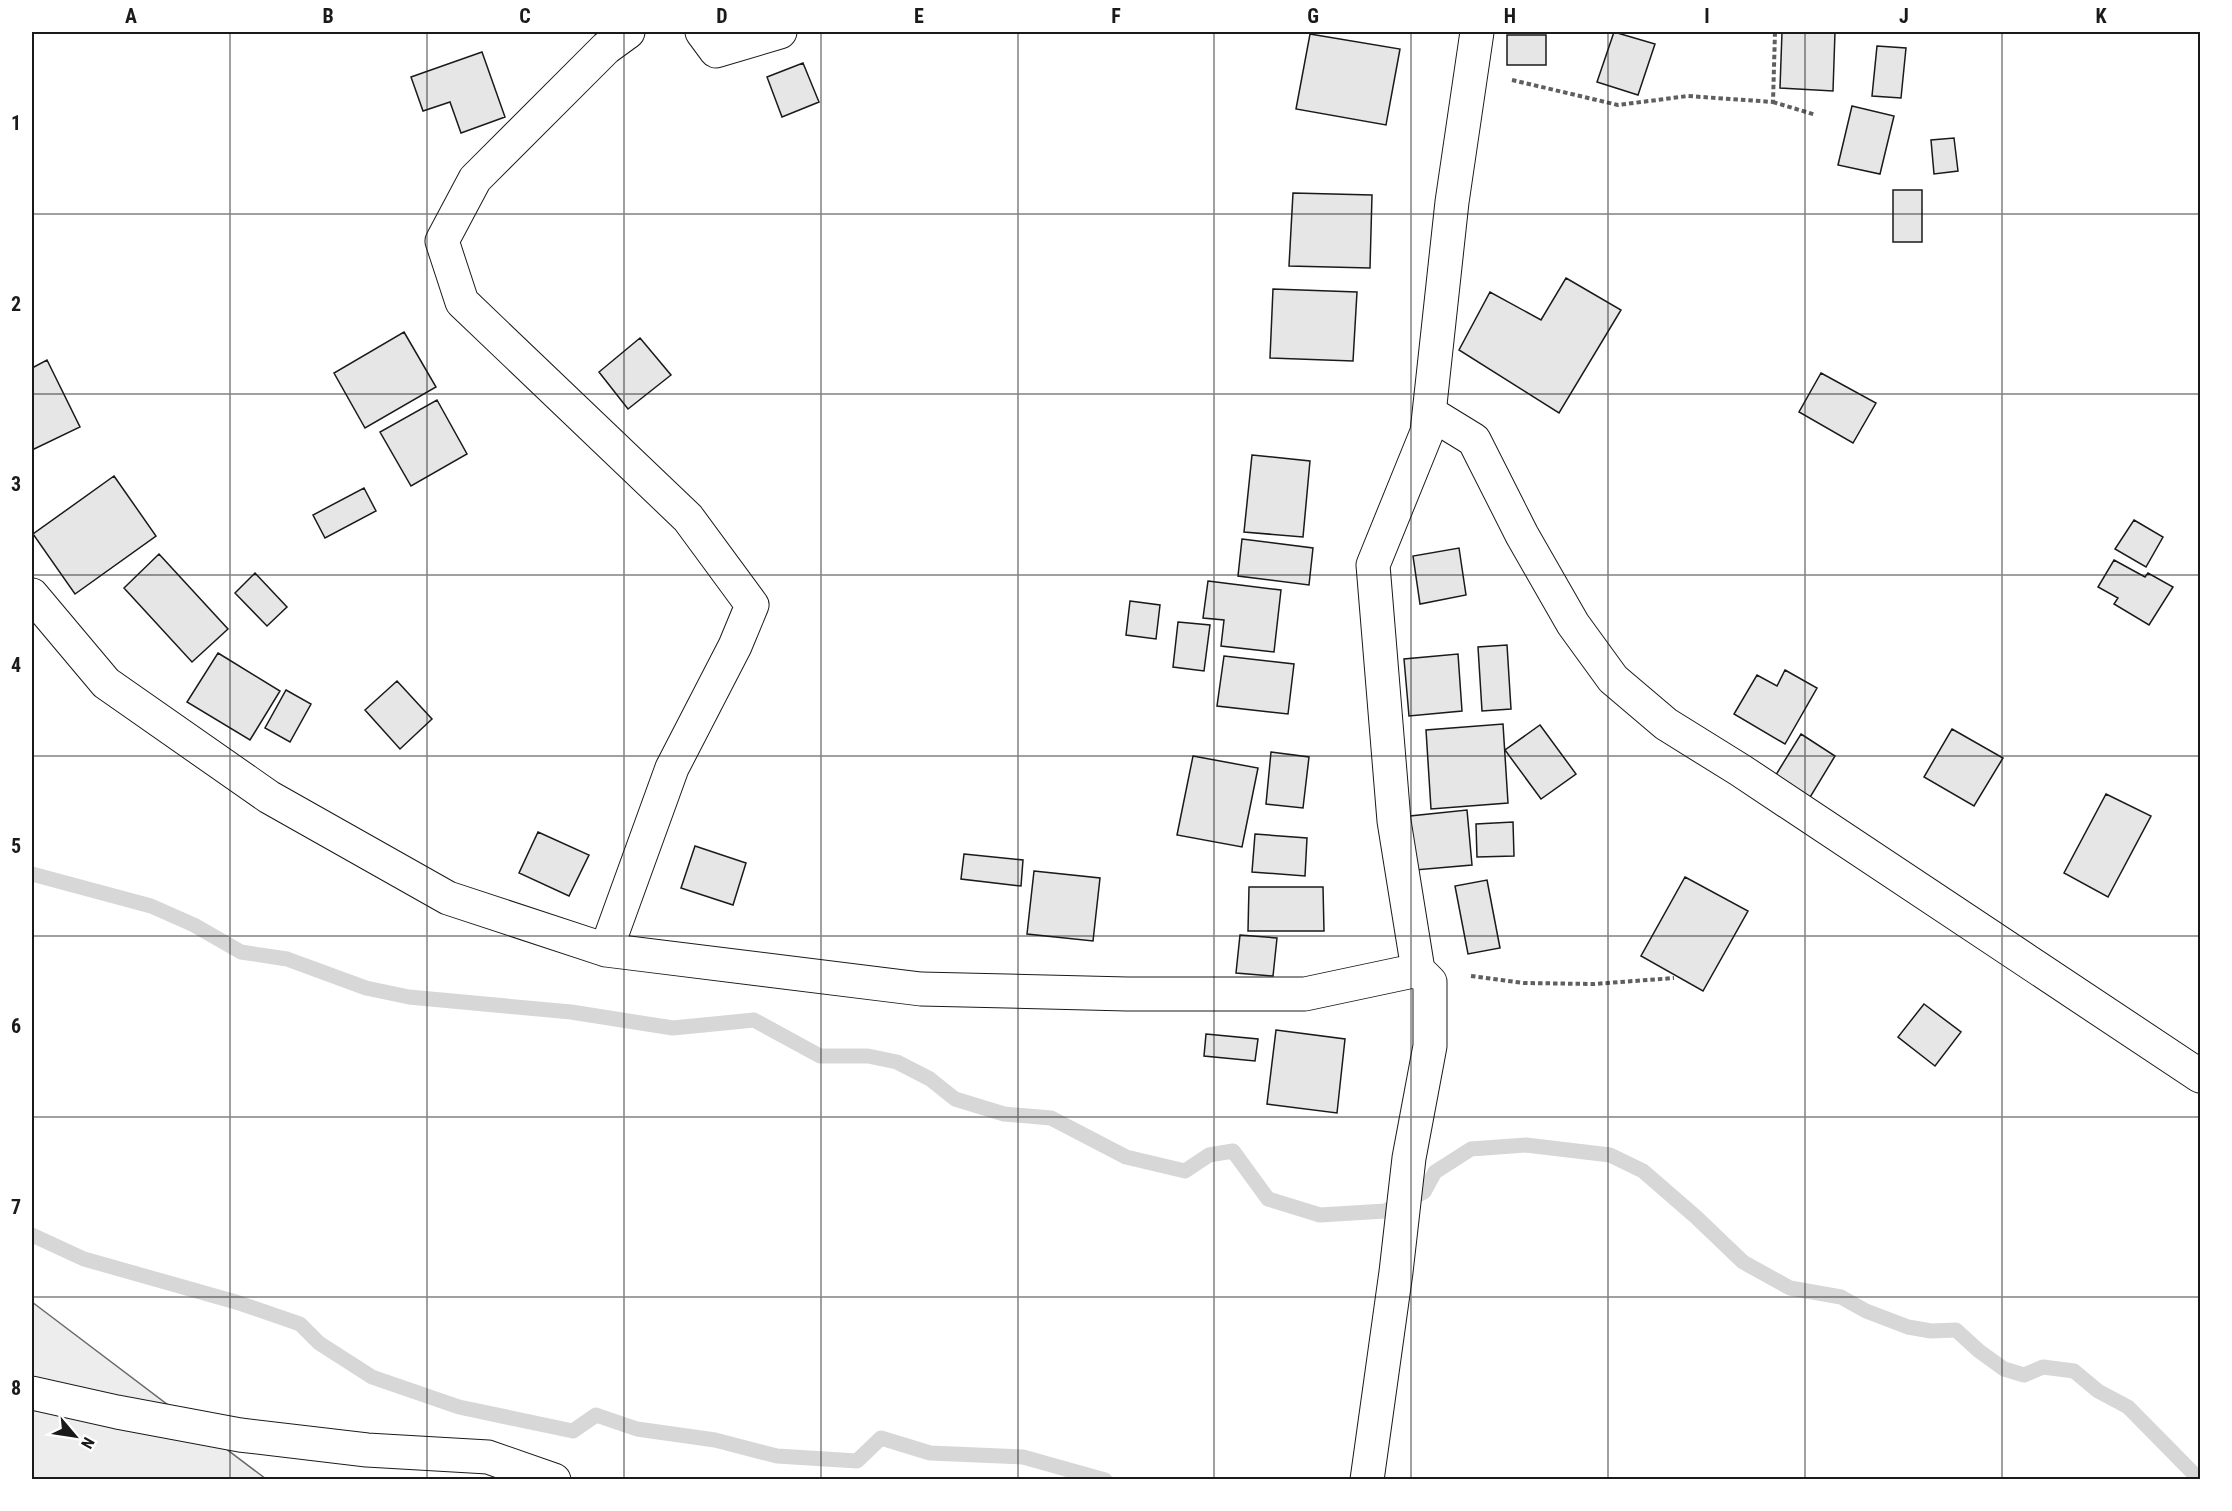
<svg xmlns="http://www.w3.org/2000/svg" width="2232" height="1511" viewBox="0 0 2232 1511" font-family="'Roboto Condensed',sans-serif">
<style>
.built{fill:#ededed;stroke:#6a6a6a;stroke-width:1.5}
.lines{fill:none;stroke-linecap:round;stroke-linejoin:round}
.stream{stroke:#d7d7d7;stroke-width:15}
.building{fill:#e6e6e6;stroke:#1a1a1a;stroke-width:1.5}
.street-casing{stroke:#1a1a1a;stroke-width:35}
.secondary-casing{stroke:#1a1a1a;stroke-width:35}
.path{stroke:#5f5f5f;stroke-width:4;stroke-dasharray:4.5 3;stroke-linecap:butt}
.street{stroke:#fff;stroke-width:33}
.secondary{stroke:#fff;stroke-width:33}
.grid{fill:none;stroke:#1a1a1a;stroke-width:1.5;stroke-opacity:0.55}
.neatline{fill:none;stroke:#1a1a1a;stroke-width:2}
.grid-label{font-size:20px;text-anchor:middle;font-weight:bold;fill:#1a1a1a}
</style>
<rect width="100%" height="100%" fill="#fff"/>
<!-- built -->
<path class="built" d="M32 1302 266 1479H32Z"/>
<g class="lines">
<!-- stream -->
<path class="stream" d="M32 874 151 906 194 925 241 952 287 959 366 988 409 997 571 1012 673 1028 754 1020 820 1056H868L897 1062 930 1079 955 1099 1004 1114 1051 1118 1126 1157 1185 1171 1209 1155 1233 1151 1268 1199 1320 1215 1385 1211 1424 1192 1435 1172 1471 1149 1526 1145 1610 1155 1643 1171 1696 1217 1743 1262 1790 1288 1841 1297 1866 1311 1908 1327 1931 1331 1956 1330 1979 1351 2004 1369 2024 1375 2043 1367 2074 1371 2098 1391 2128 1407 2200 1480
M32 1235 84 1259 236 1302 300 1324 319 1343 372 1377 459 1407 573 1431 596 1415 637 1429 715 1440 777 1456 857 1461 881 1438 930 1453 1023 1457 1105 1480"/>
</g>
<!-- building -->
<path class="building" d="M1614 32 1655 44 1638 95 1597 82Z
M1782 32H1835L1833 91 1780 88Z
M1310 34 1400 49 1386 125 1296 109Z
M1507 35H1546V65H1507Z
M1877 46 1906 48 1901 98 1872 96Z
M482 52 505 117 461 133 450 102 423 111 411 77Z
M803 63 819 102 782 117 767 77Z
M1852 106 1894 116 1880 174 1838 165Z
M1954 138 1958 171 1934 174 1931 140Z
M1893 190H1922V242H1893Z
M1293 193 1372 195 1370 268 1289 266Z
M1566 278 1621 310 1559 413 1459 350 1490 292 1541 320Z
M1273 289 1357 292 1353 361 1270 358Z
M404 332 436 387 365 428 334 373Z
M640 338 671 375 628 409 599 372Z
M47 360 80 427 32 450V368Z
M1821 373 1876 403 1853 443 1799 412Z
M437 400 467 454 411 486 380 432Z
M1252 455 1310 461 1303 537 1244 532Z
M114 476 156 536 75 594 33 534Z
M364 488 376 511 325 538 313 515Z
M2134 520 2163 537 2146 567 2115 549Z
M1242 539 1313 548 1309 585 1238 576Z
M1459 548 1466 595 1420 604 1413 556Z
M159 554 228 629 192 662 124 588Z
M2114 560 2145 577 2148 573 2173 587 2149 625 2114 604 2118 598 2098 587Z
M255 573 287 607 267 626 235 593Z
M1208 581 1281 590 1274 652 1221 646 1224 620 1203 618Z
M1130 601 1160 605 1156 639 1126 635Z
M1178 622 1210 625 1204 671 1173 667Z
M1507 645 1511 709 1482 711 1478 647Z
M218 653 280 691 250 740 187 702Z
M1458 654 1462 711 1409 716 1404 659Z
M1224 656 1294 664 1288 714 1217 706Z
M1785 670 1817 688 1785 744 1734 714 1757 675 1777 686Z
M397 681 432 719 400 749 365 710Z
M286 690 311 704 290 742 265 728Z
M1503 724 1508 803 1431 809 1426 730Z
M1540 725 1576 774 1541 799 1505 750Z
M1952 729 2003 758 1974 806 1924 777Z
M1801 734 1835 756 1809 799 1774 778Z
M1271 752 1309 757 1303 808 1266 804Z
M1193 756 1258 768 1242 847 1177 835Z
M2106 794 2151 816 2108 897 2064 873Z
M1467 810 1472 865 1415 870 1410 816Z
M1513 822 1514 856 1477 857 1476 824Z
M538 832 589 855 569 896 519 873Z
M1255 834 1307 838 1305 876 1252 872Z
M695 846 746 863 733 905 681 888Z
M964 854 1023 860 1021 886 961 879Z
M1034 871 1100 878 1093 941 1027 934Z
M1685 877 1748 911 1703 991 1641 956Z
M1487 880 1500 948 1468 954 1455 886Z
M1249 887H1323L1324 931H1248Z
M1240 935 1277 938 1273 976 1236 973Z
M1924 1004 1961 1032 1935 1066 1898 1037Z
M1276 1030 1345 1039 1337 1113 1267 1104Z
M1206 1034 1258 1039 1255 1061 1204 1056Z"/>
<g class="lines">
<defs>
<path id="street" d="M702 32 716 51 780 32
M32 595 106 683 269 797 448 898 606 950 921 989 1127 994H1305L1418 970
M606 950 672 768 735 646 752 605 688 518 462 302 442 241 475 179 606 48 628 32
M32 1393 117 1412 240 1435 367 1450 488 1457 554 1480
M1367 1480 1396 1272 1409 1158 1430 1046V982L1418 970 1394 821 1373 565 1427 432 1452 202 1477 32"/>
<path id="secondary" d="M1430 413 1474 440 1522 535 1573 624 1613 679 1666 724 1740 770 2200 1076"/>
</defs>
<!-- street casing -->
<use href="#street" class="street-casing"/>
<!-- secondary casing -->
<use href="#secondary" class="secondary-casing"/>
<!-- path -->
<path class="path" d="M1512 80 1618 105 1688 96 1773 102 1775 32
M1773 102 1816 115
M1471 976 1524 983 1594 984 1674 978"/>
<!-- street -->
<use href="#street" class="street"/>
<!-- secondary -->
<use href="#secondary" class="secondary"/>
</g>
<!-- grid -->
<path class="grid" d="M230 32V1480M427 32V1480M624 32V1480M821 32V1480M1018 32V1480M1214 32V1480M1411 32V1480M1608 32V1480M1805 32V1480M2002 32V1480M32 214H2200M32 394H2200M32 575H2200M32 756H2200M32 936H2200M32 1117H2200M32 1297H2200"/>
<!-- border -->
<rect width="2232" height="1511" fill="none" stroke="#ffffff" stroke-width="66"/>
<!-- north arrow -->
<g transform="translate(75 1436) rotate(119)" stroke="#ffffff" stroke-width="4.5" paint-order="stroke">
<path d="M0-4.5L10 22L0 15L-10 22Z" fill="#1a1a1a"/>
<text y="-9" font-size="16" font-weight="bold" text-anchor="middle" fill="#1a1a1a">N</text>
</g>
<rect x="33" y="33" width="2166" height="1445" class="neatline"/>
<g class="grid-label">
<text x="131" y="23">A</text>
<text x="328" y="23">B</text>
<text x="525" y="23">C</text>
<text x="722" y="23">D</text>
<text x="919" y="23">E</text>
<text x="1116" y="23">F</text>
<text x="1313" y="23">G</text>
<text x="1510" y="23">H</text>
<text x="1707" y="23">I</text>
<text x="1904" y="23">J</text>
<text x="2101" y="23">K</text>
<text x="16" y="130">1</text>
<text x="16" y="311">2</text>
<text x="16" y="491">3</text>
<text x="16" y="672">4</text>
<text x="16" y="853">5</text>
<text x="16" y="1033">6</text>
<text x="16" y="1214">7</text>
<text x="16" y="1395">8</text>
</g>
</svg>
